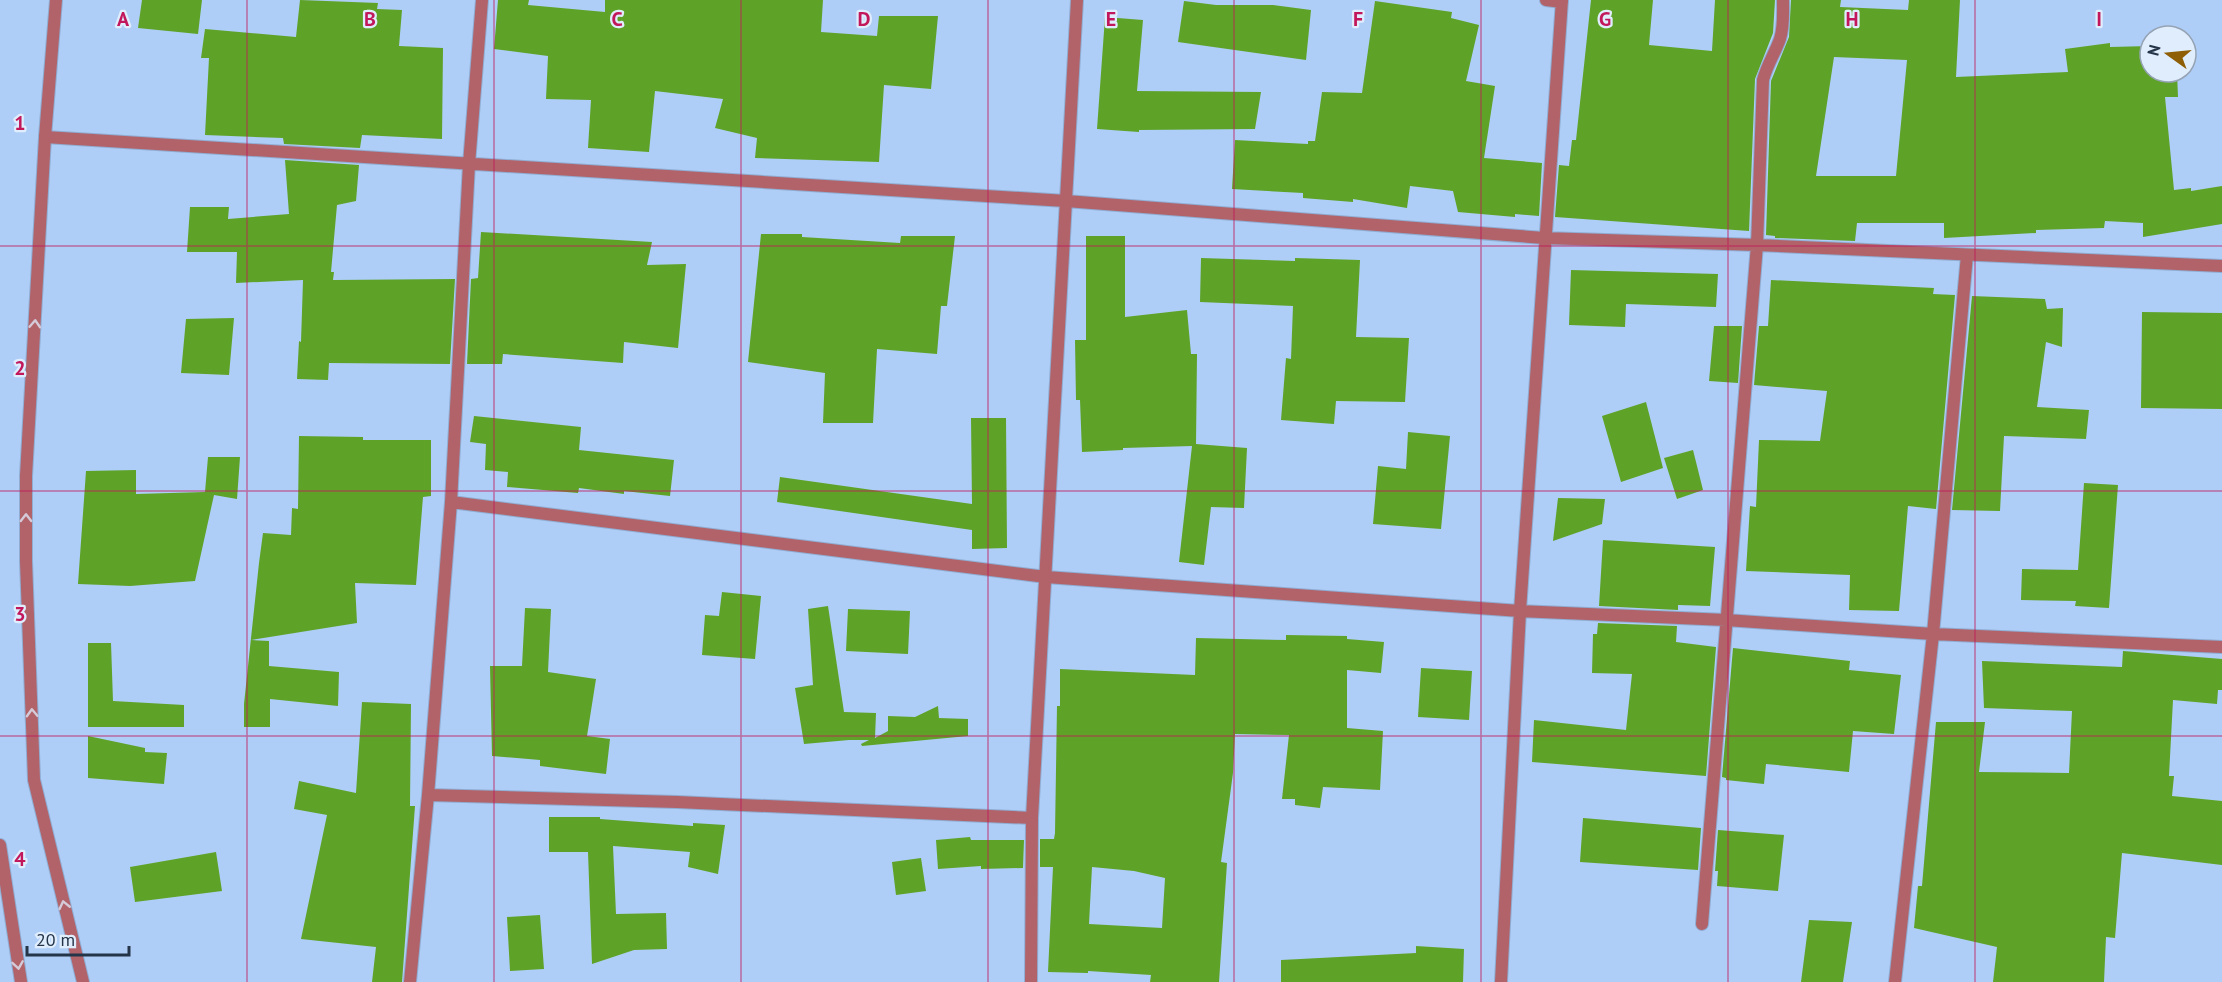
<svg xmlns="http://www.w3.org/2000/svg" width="2222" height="982" viewBox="0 0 2222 982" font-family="'PT Sans',sans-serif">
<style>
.building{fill:#5ea327;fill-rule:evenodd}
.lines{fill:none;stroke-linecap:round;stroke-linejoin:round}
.minor-casing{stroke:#90acd1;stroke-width:14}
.tertiary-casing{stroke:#90acd1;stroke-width:14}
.minor{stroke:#b26269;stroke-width:12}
.tertiary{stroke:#b26269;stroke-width:12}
.oneway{stroke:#d4cad8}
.grid{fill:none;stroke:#c2185b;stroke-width:1.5;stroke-opacity:0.55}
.grid-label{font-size:20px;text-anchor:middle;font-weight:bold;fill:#c2185b;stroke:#e0edfd;stroke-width:4.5;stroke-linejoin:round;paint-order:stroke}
</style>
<rect width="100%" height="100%" fill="#aecef7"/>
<!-- building -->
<path class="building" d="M142 0H202L198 34 138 28Z
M300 0 378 3 377 9 402 10 399 46 443 48 442 139 362 135 360 148 284 144 283 138 205 135 209 58H201L205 29 296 37Z
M498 0H529L528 5 605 12V0H823L821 32 877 36 879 16H938L931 89 884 85 879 162 755 158 757 138 715 128 723 99 655 91 649 152 588 148 591 100 546 99 548 56 494 49Z
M1591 0H1653L1649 45 1712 51 1715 0H1775L1773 33 1755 79 1749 231 1555 217 1559 165 1569 166 1572 140H1576Z
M1791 0H1841L1840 7 1908 10 1909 0H1960L1956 77 2068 72 2065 49 2110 43V47L2150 46V72H2177L2178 97H2165L2174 190 2191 188V191L2222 186V224L2143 237V223L2105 221 2104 228 2036 230V233L1944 238V223H1857L1855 241 1775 238V236L1766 235 1771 81 1789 37ZM1834 57 1907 60 1896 176H1816Z
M1184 1 1216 5H1273L1311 10 1306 60 1178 42Z
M1375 1 1452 12 1451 18 1479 25 1466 81 1495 86 1484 158 1542 163 1539 216 1515 214V217L1458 212 1453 191 1410 186 1407 208 1353 199V202L1303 198V193L1232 189 1235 140 1308 144V141H1315L1322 92 1362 93Z
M1105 17 1143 20 1137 91 1261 92 1255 129 1139 130V132L1097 129Z
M285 160 359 165 356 201 337 205 331 272H334L333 280 455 279 450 364 329 363 328 380 297 379 299 341 301 342 303 280 236 283 237 252H187L190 207H229L228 219 289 214Z
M481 232 652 242 647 265 686 264 678 348 624 342 623 363 503 354 502 364H467L471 279 478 278Z
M761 234H802V237L900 243 901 236H955L947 306H941L937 354 877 349 873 423H823L825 373 748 362Z
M1086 236H1125V317L1187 310 1191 354H1197L1196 444 1247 448 1244 508 1211 507 1204 565 1179 562 1192 446 1123 448V450L1082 452 1080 400H1076L1075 340H1086Z
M1201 258 1295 261V258L1360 260 1356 337 1409 338 1405 402 1336 401 1334 424 1281 420 1286 358 1291 359 1293 306 1200 302Z
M1571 270 1718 274 1716 307 1626 304 1625 327 1569 325Z
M1771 280 1934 288 1933 294 1955 295 1936 509 1908 506 1899 611 1849 610 1850 575 1746 571 1750 506 1756 507 1759 440 1820 441 1827 391 1754 385 1759 326H1768Z
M1972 296 2045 299 2047 309 2063 308 2062 347 2046 342 2037 407 2089 410 2086 439 2004 436 2000 511 1952 510Z
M2142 312 2222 313V409L2141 408Z
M234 318 229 375 181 373 186 319Z
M1714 326H1742L1738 383 1709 381Z
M1646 402 1663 468 1621 482 1602 416Z
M474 416 581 427 579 450 674 460 670 496 624 491V494L579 488 578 493 507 487 508 472 485 470 486 444 470 442Z
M971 418H1006L1007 548 972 549V530L777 502 780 477 972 504Z
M1408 432 1450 436 1441 529 1373 524 1378 466 1406 469Z
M299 436 363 437V440H431V496L423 497 416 585 355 583 357 623 251 640 269 641V666L339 672 338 706 270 699V727H244V704L259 563 263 533 291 535 292 508 298 509Z
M1693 450 1703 490 1677 499 1664 458Z
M208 457H240L237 499 214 495 195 581 130 586 78 584 86 471 136 470V494L205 492Z
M2084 483 2118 485 2109 608 2075 606 2076 601 2021 600 2022 569 2078 570Z
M1558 498 1605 499 1602 524 1553 541Z
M1603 540 1715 547 1710 606 1678 605V610L1599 606Z
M722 592 761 596 755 659 702 655 705 615 719 616Z
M828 606 844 712 876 713 875 738 888 731V716L915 717 938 706 939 718 968 719V736L862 746 861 744 869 740H849L804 744 795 688 813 685 808 609Z
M525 608 551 609 548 672 596 679 587 736 610 739 606 774 540 766V760L492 756 490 666H522Z
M848 609 910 611 908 654 846 651Z
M1598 623 1677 626 1676 642 1716 647 1706 776 1532 762 1534 720 1626 730 1632 674 1592 673 1593 634H1597Z
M1286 635 1347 636V639L1384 642 1381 673 1347 670V728L1383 731 1380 790 1323 787 1320 808 1295 805V799H1282L1289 735 1235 734 1233 773 1221 862 1227 863 1219 982H1150L1151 975 1088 971V973L1048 972 1053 867H1040V839H1054L1055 833 1057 706H1060V669L1195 675 1196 638 1286 640ZM1092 867 1134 871 1165 878 1162 928 1089 924Z
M88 643H111L113 701 184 705V727H88Z
M1733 648 1850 661 1849 670 1901 675 1894 734 1853 731 1849 772 1766 764 1764 784 1726 780V778L1722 777Z
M2123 651 2222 659V690H2218L2217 704 2173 700 2169 776H2174L2172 796 2222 801V865L2122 853 2115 938 2106 937 2104 982H1993L1997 947 1914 928 1918 886H1922L1936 722H1985L1979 772 2069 773 2072 711 1984 708 1982 661 2122 667Z
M1421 668 1472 671 1469 720 1418 717Z
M362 702 411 704 410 806H415L402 982H372L376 947 301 939 327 815 294 809 299 781 356 793Z
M88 736 145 748V752L167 753 164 784 88 778Z
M549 817H600V819L693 826V823L725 825 718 874 688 867 690 852 613 846 616 914 666 913 667 949 634 950 592 964 588 852H549Z
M1583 818 1701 828 1698 870 1580 862Z
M1718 830 1784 835 1778 891 1717 886 1718 871H1715Z
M970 837 971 840H1024L1023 868 981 869V866L938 869 936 840Z
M216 852 222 891 135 902 130 867Z
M921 858 926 891 896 895 892 862Z
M540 915 544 969 510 971 507 917Z
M1809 920 1852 922 1843 982H1801Z
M1416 946 1464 949 1463 982H1281V960L1416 953Z"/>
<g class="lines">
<defs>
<path id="minor" d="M1546 0 1562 2
M45 137 1066 201 1544 238 1757 245 2222 266
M451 502 1046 577 1520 611 1726 620 1933 634 2222 647
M428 795 677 802 1032 818
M1702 924 1757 245 1763 80C1767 65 1775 53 1780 39 1784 27 1783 13 1783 0
M410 982 428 795 451 502 469 164 482 0
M1031 982 1032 818 1077 0
M1501 982 1520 611 1562 0
M1895 982 1933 634 1967 255"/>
<path id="tertiary" d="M56 0 45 137 26 476V561L34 780 83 982
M0 845 21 982"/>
</defs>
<!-- minor casing -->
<use href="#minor" class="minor-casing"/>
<!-- tertiary casing -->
<use href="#tertiary" class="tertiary-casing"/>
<!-- minor -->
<use href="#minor" class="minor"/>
<!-- tertiary -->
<use href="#tertiary" class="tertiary"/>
</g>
<!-- one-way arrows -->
<defs><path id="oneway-chevron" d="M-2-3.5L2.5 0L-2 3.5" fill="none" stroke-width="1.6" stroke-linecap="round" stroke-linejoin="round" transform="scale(1.5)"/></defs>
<g class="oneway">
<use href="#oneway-chevron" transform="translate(35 324) rotate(-87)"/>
<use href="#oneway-chevron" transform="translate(26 518) rotate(-90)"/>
<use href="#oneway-chevron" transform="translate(32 713) rotate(-92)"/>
<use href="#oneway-chevron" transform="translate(64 905) rotate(-103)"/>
<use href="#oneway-chevron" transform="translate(18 965) rotate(81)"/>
</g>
<!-- grid -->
<path class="grid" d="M247 0V982M494 0V982M741 0V982M988 0V982M1234 0V982M1481 0V982M1728 0V982M1975 0V982M0 246H2222M0 491H2222M0 736H2222"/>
<g class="grid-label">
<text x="123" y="26">A</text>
<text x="370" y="26">B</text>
<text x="617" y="26">C</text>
<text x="864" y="26">D</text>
<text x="1111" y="26">E</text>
<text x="1358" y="26">F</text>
<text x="1605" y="26">G</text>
<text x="1852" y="26">H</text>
<text x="2099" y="26">I</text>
<text x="20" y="130">1</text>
<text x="20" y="375">2</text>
<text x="20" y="621">3</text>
<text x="20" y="866">4</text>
</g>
<!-- north arrow -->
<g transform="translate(2168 54) rotate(285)"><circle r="28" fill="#e0edfd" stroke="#95a3b5" stroke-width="1.5"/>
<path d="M0-4.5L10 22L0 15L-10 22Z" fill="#8e5f07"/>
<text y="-9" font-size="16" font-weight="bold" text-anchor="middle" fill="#253549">N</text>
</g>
<!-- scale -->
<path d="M27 946v9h102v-9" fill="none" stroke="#253549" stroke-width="3"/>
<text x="36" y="946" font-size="18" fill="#253549" stroke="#e0edfd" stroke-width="4.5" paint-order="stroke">20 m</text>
</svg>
